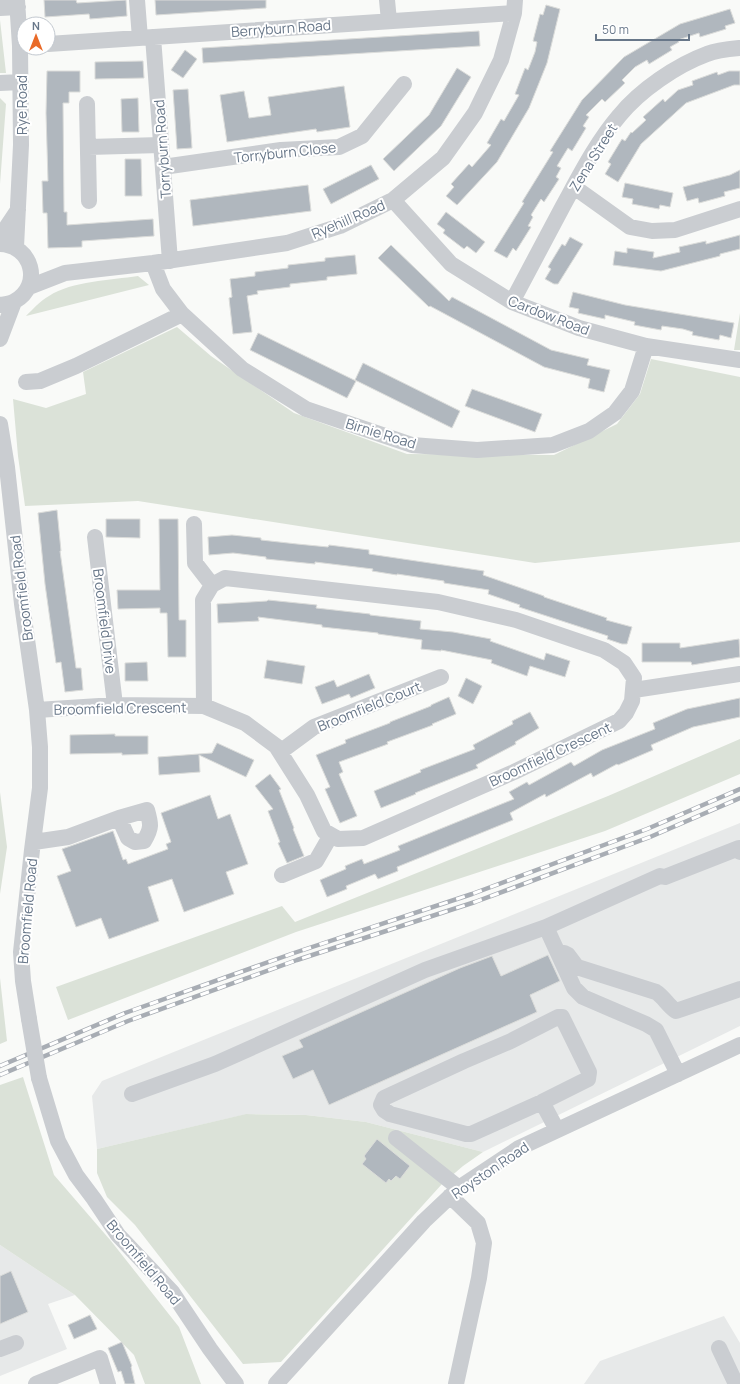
<svg xmlns="http://www.w3.org/2000/svg" width="740" height="1384" viewBox="0 0 740 1384" font-family="Manrope,sans-serif">
<style>
.built{fill:#e7e9e9}
.green{fill:#dbe2d8}
.building{fill:#b0b7be;stroke:#dbdcda}
.lines{fill:none;stroke-linecap:round;stroke-linejoin:round}
.minor{stroke:#cacdd1;stroke-width:16}
.rail-casing{stroke:#a8adb4;stroke-width:4.5}
.rail{stroke:#fff;stroke-width:3;stroke-dasharray:9;stroke-linecap:butt}
.minor-bridge{stroke:#cacdd1;stroke-width:16}
.labels{text-anchor:middle;dominant-baseline:central;stroke-width:4;stroke-linejoin:round;paint-order:stroke}
.street-label{font-size:14px;fill:#687789;stroke:#fff}
</style>
<rect width="100%" height="100%" fill="#f9faf8"/>
<!-- built -->
<path class="built" d="M740 823V1026L483 1152 366 1122 306 1115 247 1114 97 1149 92 1096 102 1081Z
M0 1245 75 1295 48 1304 67 1349 0 1376Z
M724 1316 740 1343V1384H584L600 1361Z"/>
<!-- green -->
<path class="green" d="M0 20 6 73H0Z
M0 98 6 104 0 184Z
M138 276 149 285 26 316C33 309 40 301 49 296 72 281 111 280 138 276Z
M740 313V350H734Z
M177 327 211 356 294 413 407 454 554 455 617 424 640 394 651 359 740 377V542L535 563 138 501 25 506 18 456 13 399 46 408 86 394 83 372Z
M740 739V774L605 831 296 932 68 1020 56 987 282 906 295 922 608 796Z
M0 792 7 847 0 894Z
M0 978 7 1041 0 1044Z
M23 1077 54 1175 111 1241 179 1327 201 1384H145L134 1355 75 1295 0 1245V1085Z
M246 1114 306 1115 366 1122 483 1152 463 1166 442 1184 281 1362 243 1364 135 1225 107 1197 97 1173V1149Z"/>
<!-- building -->
<path class="building" d="M44 0H76L77 3 126 0 127 16 90 19 89 14 45 17Z
M155 0H266V8L156 15Z
M546 5 560 9 547 63 529 108 497 162 457 205 446 196 454 187 451 184 469 164 472 167 491 145 487 143 501 119 504 121 519 95 515 94 525 68 528 70 535 52 537 42 533 41 540 14 543 15Z
M730 9 735 23 725 26 726 29 700 37 699 33 678 40 679 42 670 47 672 50 649 64 647 60 635 67 622 80 625 83 605 102 602 99 586 115 589 117 583 126 586 128 572 151 568 148 557 166 561 168 556 177 559 179 544 202 541 199 531 215 533 217 528 226 531 227 516 251 513 248 507 258 494 251 524 203 522 202 553 152 550 151 582 100 624 57 680 24Z
M479 31 480 46 203 63 202 48Z
M185 50 197 59 183 78 171 70Z
M143 61 144 78 95 79V62Z
M457 68 471 77 441 126 394 171 383 159 429 115Z
M47 71H80V92H69V103H63L64 212H67V225L153 219 154 236 82 241V247L48 248 47 213H43L42 181H48L46 113Z
M729 71H740V85H734L686 103 641 144 618 182 605 174 611 164 608 162 622 139 625 141 631 132 632 133 646 120 643 117 663 99 665 102 678 90 693 85 692 81 717 72 718 75Z
M344 86 350 127 317 132 316 129 227 142 220 95 244 91 249 118 271 115 268 97Z
M188 89 192 148 177 149 173 90Z
M138 98 139 132H122L121 99Z
M125 159H141L142 196H125Z
M371 165 379 179 331 204 323 189Z
M740 170V188L724 192 725 196 699 203 698 198 687 201 683 187 730 175Z
M625 183 673 193 670 207 660 205 659 209 632 204 633 199 622 197Z
M308 185 311 211 193 226 190 200Z
M446 212 485 242 476 253 467 246 464 249 443 233 445 230 437 224Z
M740 235V249L720 254V256L661 271 613 265 615 251 627 253V248L654 252 653 258 680 252 679 247 706 241V244Z
M570 237 583 244 558 284H554L545 279 551 269 548 267 562 244 565 246Z
M391 245 449 301 452 297 551 350 589 359 587 365 610 370 604 392 588 388 590 379 544 367 430 306 429 307 378 258Z
M355 255 357 274 327 277V280L290 284V287L257 291 258 294 247 296 252 332 233 334 229 298 232 297 230 279 255 276V272L288 268V265L325 261V258Z
M573 292 625 305 734 323 731 338 720 335 719 340 692 335 693 332 683 329 662 326 661 330 634 325 635 322 605 315V319L578 313 579 309 569 307Z
M258 333 356 381 347 398 250 350Z
M363 363 460 411 452 428 355 380Z
M472 389 542 414 535 432 465 406Z
M57 510 61 551H60L76 668H81L83 690 65 692 61 662 56 663 45 584 38 513Z
M106 519H140V538L106 537Z
M159 519H178L179 620H186V657H168L167 613H160V608L118 609 117 590H160Z
M232 535 261 538V540L297 544 328 547 329 545 369 550V554L484 571 483 575 544 596V597L607 618 606 620 632 627 627 644H622L607 639 608 636 519 607 520 605 488 594 489 590 444 583V581L397 574V575L372 571 373 569 315 562V564L266 559V557L233 553 209 555 208 537Z
M268 600 317 605 316 608 370 614V615L421 621 420 629 453 632 491 639 490 641 544 660 546 653 570 661 565 677 530 666 527 676 491 663 492 660 441 650V651L421 649 422 640 378 634V633L322 627V625L258 617 259 621 218 623 217 604 267 601Z
M739 639 740 657 692 665 691 662H642V643H680V648Z
M267 660 305 666 302 684 264 678Z
M147 662 148 681H125V663Z
M369 674 375 688 351 698 349 694 322 704 315 687 334 680 337 687Z
M466 678 482 686 473 704 458 696Z
M449 697 456 714 432 724 433 725 387 742 388 744 339 762 343 772 339 774 357 816 340 823 325 789 330 787 316 755 346 743 345 740 390 723V722L431 706V705Z
M740 698V717L693 727 651 745 653 750 618 765 617 764 593 777 591 773 546 797 545 794 510 813 513 820 397 867 398 871 378 879 375 874 346 886 347 889 327 897 320 880 346 869 345 866 362 859 364 864 400 850 398 846 514 799 509 792 527 782 529 785 571 762 574 766 602 750 655 729 653 723 687 709Z
M530 712 539 728 515 742 516 744 476 765 478 768 415 793 416 794 381 808 374 791 421 772 420 770 475 749 473 745 513 724 512 721Z
M115 734V736H148V754L122 755V753L70 754V735Z
M217 743 254 760 246 777 199 755 200 772 159 775 158 757 212 753Z
M270 774 281 789 279 790 294 828 293 829 304 856 287 863 278 843 280 842 268 811 273 809 255 786Z
M210 795 218 819 230 814 248 864 226 872 234 894 184 912 172 879 148 887 159 921 109 939 101 918 76 927 57 876 71 871 62 849 113 831 123 860 126 859 128 864 168 849 166 844 171 842 161 813Z
M548 955 560 981 530 995 537 1012 329 1105 313 1070 293 1079 282 1056 303 1047 299 1040 460 968 492 956 501 976Z
M377 1139 410 1166 400 1179 396 1176 391 1181 389 1179 386 1183 362 1164 366 1159 364 1156Z
M11 1271 28 1312 0 1324V1276Z
M90 1315 97 1329 74 1339 68 1325Z
M122 1342 132 1366 131 1367 135 1384H125L121 1371 118 1372 108 1348Z"/>
<g class="lines">
<!-- minor -->
<path class="minor" d="M137 0 140 38
M387 0 389 21
M0 8 18 7
M153 37 170 261
M48 44 514 13
M0 83 21 82
M87 104 89 201
M88 147 161 145
M163 167 281 150 339 147 362 136 404 84
M574 187 630 227 652 231 675 230 740 209
M393 200 451 264 512 302 579 328 646 346 740 360
M0 237 18 210
M0 244C32 245 43 285 15 301 11 304 5 304 0 305
M16 247 21 145 20 46 17 0
M153 263 163 289 182 314 242 369 306 409 412 445 477 450 553 445 589 431 615 413 632 391 646 346
M29 287 65 273 153 263 287 243 340 226 393 200 443 158 475 113 501 60 514 13 515 0
M512 302C529 270 546 238 563 206 580 175 596 143 619 116 640 90 677 65 707 54 717 50 729 49 740 48
M0 339 14 302
M26 382 40 381 76 366 182 314
M0 424 7 467 22 604 37 710 40 747V788L32 850 21 952 23 981 29 1019
M194 524 195 563 212 585
M95 537 115 705
M634 690 740 674
M37 710 115 705 204 706 245 723 276 746 307 795 324 831 338 839 363 838 514 772 619 721 626 713 632 701 634 678 624 663 604 650 516 620 438 602 225 578 212 585 203 600 204 706
M280 752 314 727 441 677
M34 842 68 837 119 818 147 810C151 824 152 828 144 841L135 842 128 838 119 818
M282 875 316 861 331 835
M546 927 574 988 583 997 646 1024 656 1030 678 1074
M560 953H564L568 955 577 967 656 992C664 997 668 1006 676 1011L740 989
M39 1078 58 1141 76 1175 94 1199 118 1235 172 1292 210 1349 236 1384
M132 1094 215 1064 425 970 546 927 660 876 665 877 739 848 740 852
M542 1102 471 1134H466L390 1114 384 1110 381 1105 384 1098 464 1061 511 1041 558 1017H562L589 1072 588 1079 542 1102 557 1130
M396 1138 459 1188
M450 1196 478 1223 484 1243 479 1278 456 1384
M719 1348 736 1384
M0 1349 16 1343
M36 1384 100 1358 108 1384
M276 1384 424 1221 459 1188 519 1148 740 1045"/>
<defs>
<path id="rail" d="M0 1066 125 1013 294 953 472 894 647 829 740 789
M0 1075 128 1021 297 960 475 902 650 837 740 798"/>
</defs>
<!-- rail casing -->
<use href="#rail" class="rail-casing"/>
<!-- rail -->
<use href="#rail" class="rail"/>
<!-- minor-bridge -->
<path class="minor-bridge" d="M29 1019 39 1078"/>
</g>
<g class="labels">
<!-- street labels -->
<g class="street-label">
<text transform="translate(281 28) rotate(-4)">Berryburn Road</text>
<text transform="translate(21 105) rotate(-90)">Rye Road</text>
<text transform="translate(162 149) rotate(-94)">Torryburn Road</text>
<text transform="translate(285 152) rotate(-6)">Torryburn Close</text>
<text transform="translate(593 157) rotate(-58)">Zena Street</text>
<text transform="translate(348 219) rotate(-23)">Ryehill Road</text>
<text transform="translate(549 315) rotate(21)">Cardow Road</text>
<text transform="translate(381 433) rotate(17)">Birnie Road</text>
<text transform="translate(21 588) rotate(-97)">Broomfield Road</text>
<text transform="translate(105 621) rotate(83)">Broomfield Drive</text>
<text transform="translate(369 706) rotate(-22)">Broomfield Court</text>
<text transform="translate(120 708) rotate(-1)">Broomfield Crescent</text>
<text transform="translate(550 754) rotate(-25)">Broomfield Crescent</text>
<text transform="translate(27 911) rotate(-85)">Broomfield Road</text>
<text transform="translate(490 1170) rotate(-34)">Royston Road</text>
<text transform="translate(144 1262) rotate(50)">Broomfield Road</text>
</g>
</g>
<!-- north arrow -->
<g transform="translate(36 36)"><circle r="19" fill="#ffffff" stroke="#c3c9d0"/>
<path d="M0-3L7 15L0 10L-7 15Z" fill="#e96a28"/>
<text y="-6" font-size="11" font-weight="bold" text-anchor="middle" fill="#687789">N</text>
</g>
<!-- scale -->
<path d="M596 34v6h93v-6" fill="none" stroke="#687789" stroke-width="2"/>
<text x="602" y="34" font-size="12" fill="#687789" stroke="#ffffff" stroke-width="3" paint-order="stroke">50 m</text>
</svg>
